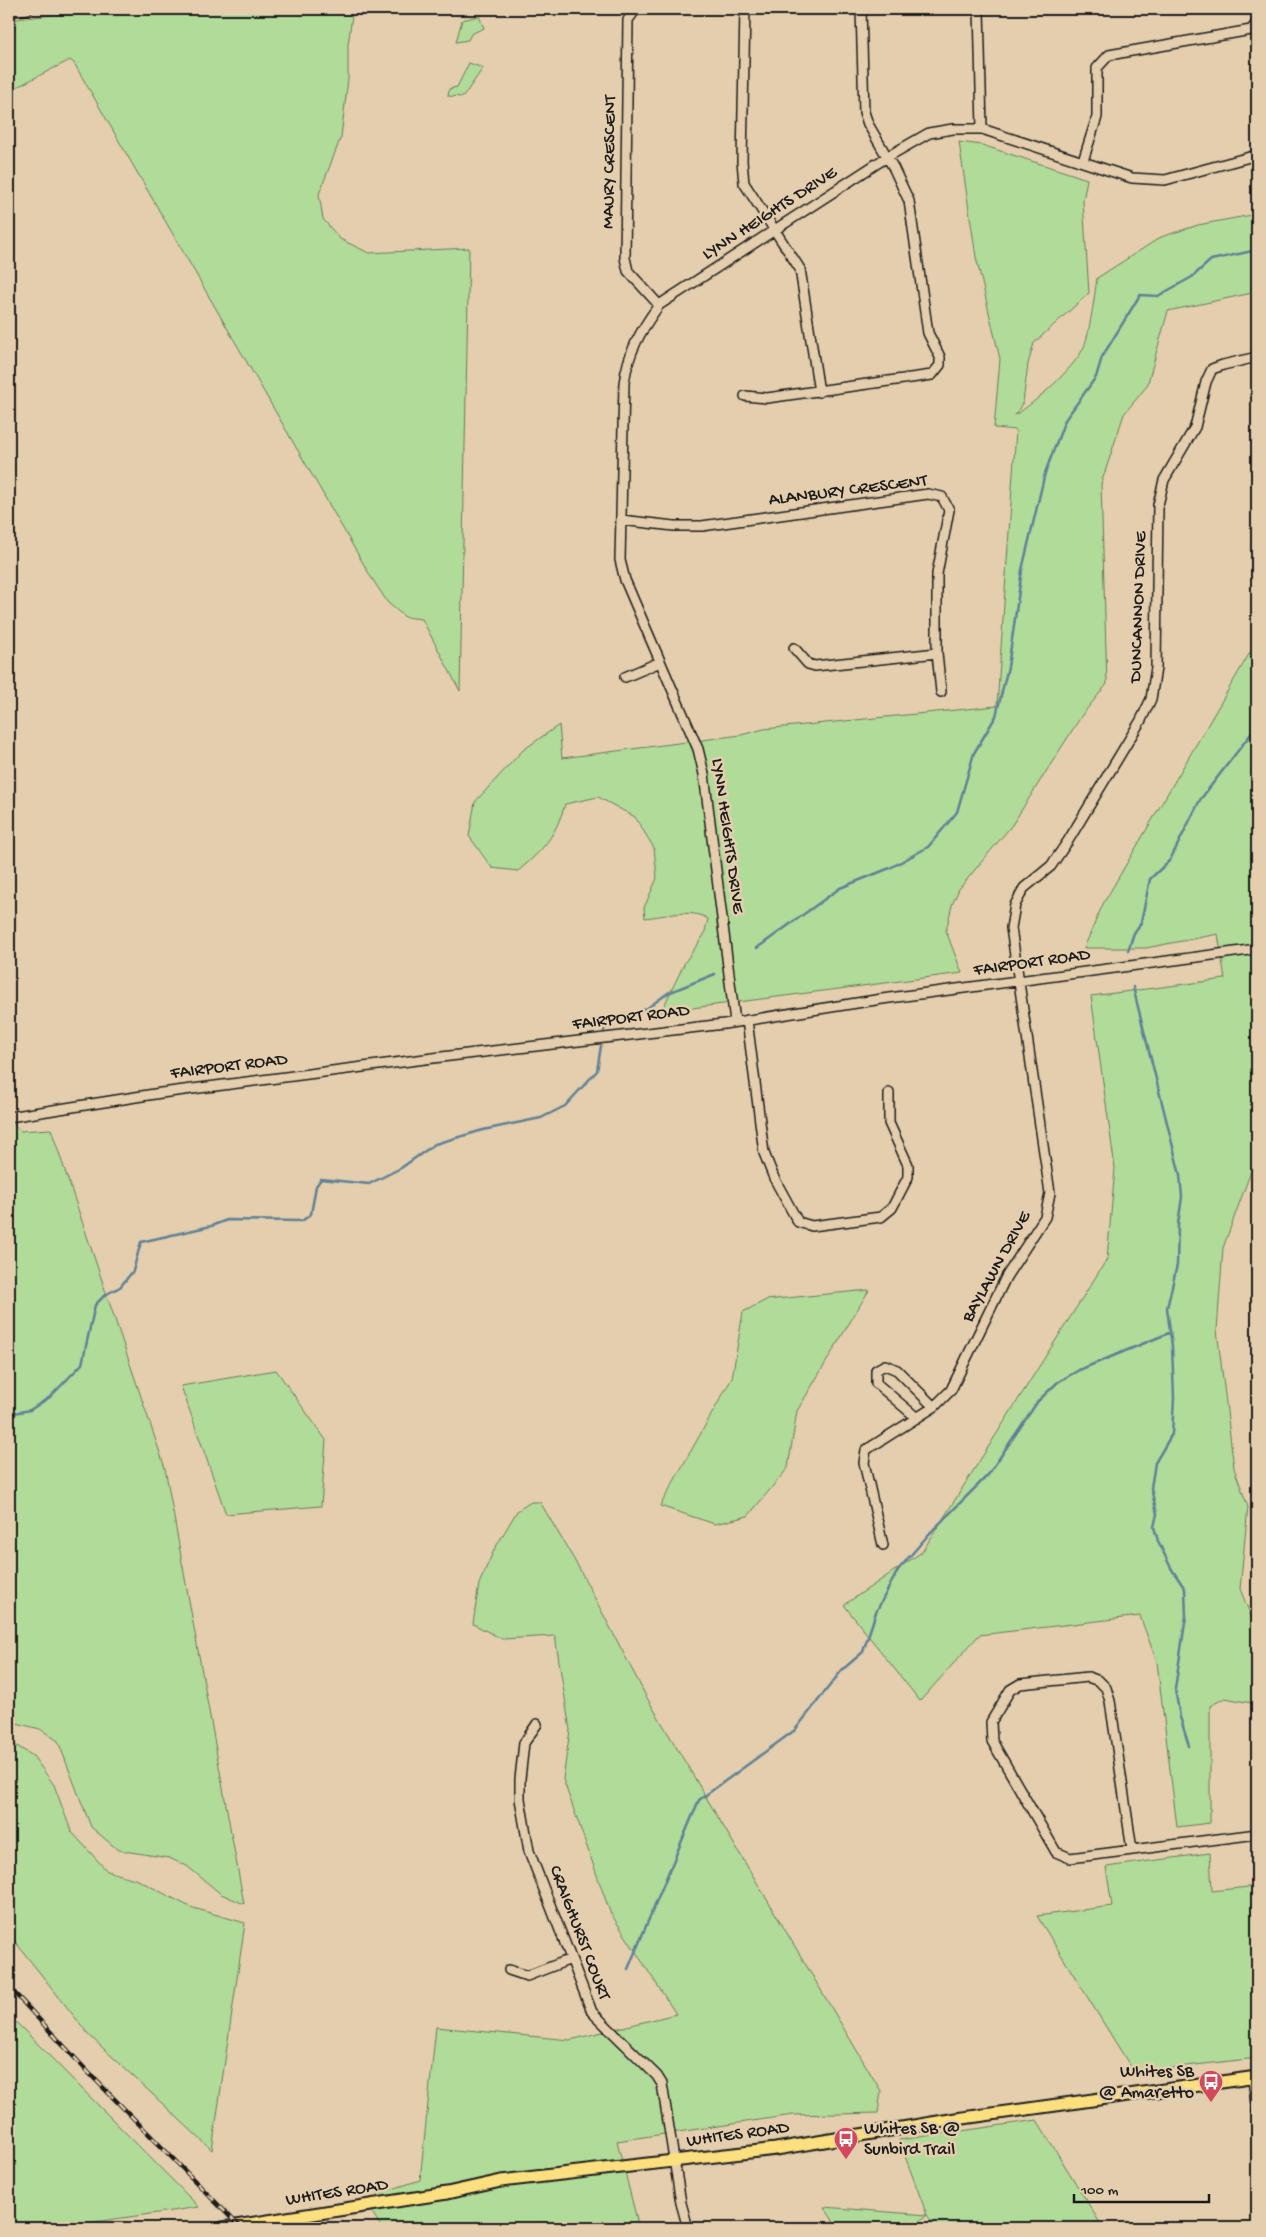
<svg xmlns="http://www.w3.org/2000/svg" width="1266" height="2237" viewBox="0 0 1266 2237" font-family="'Gochi Hand',sans-serif">
<style>
.green{fill:#b1db99;stroke:#667c5a}
.lines{fill:none;stroke-linecap:round;stroke-linejoin:round}
.stream{stroke:#5e8197;stroke-width:2.5}
.minor-casing{stroke:#1c1c1c;stroke-width:12}
.major-casing{stroke:#1c1c1c;stroke-width:15}
.minor{stroke:#e4cead;stroke-width:9}
.major{stroke:#fce080;stroke-width:11}
.rail-casing{stroke:#1c1c1c;stroke-width:4.5}
.rail{stroke:#e4cead;stroke-width:2.5;stroke-dasharray:8;stroke-linecap:butt}
.labels{text-anchor:middle;dominant-baseline:central;stroke-width:5;stroke-linejoin:round;paint-order:stroke}
.street-label{font-size:18px;fill:#1c1c1c;stroke:#e4cead}
.poi-label{font-size:18px;fill:#1c1c1c;stroke:#e4cead;text-anchor:end}
</style>
<rect width="100%" height="100%" fill="#e4cead"/>
<filter id="ink" filterUnits="userSpaceOnUse"><feTurbulence type="fractalNoise" baseFrequency=".02" numOctaves="2"/><feDisplacementMap in="SourceGraphic" scale="10" xChannelSelector="R" yChannelSelector="G"/><feConvolveMatrix kernelMatrix="1 2 1 2 8 2 1 2 1" color-interpolation-filters="sRGB"/></filter>
<g filter="url(#ink)">
<!-- green -->
<path class="green" d="M102 9H353L348 45V79L341 137 319 194 323 219 340 239 369 253 469 248 460 691 422 619 405 617 388 603 371 577 74 63 70 60 9 91V20Z
M479 16 484 28 471 34 468 40 456 42 462 20Z
M469 63 483 68 463 97 448 96 449 89 457 87Z
M959 142 982 145 1087 179 1083 201 1089 293 1034 343 1028 364 1023 402 1015 415C1035 403 1072 370 1083 349 1089 338 1095 293 1097 278L1161 237 1198 225 1257 214V292L1168 311 1147 386 1124 414 1101 484 1107 684 1082 715 1012 825 959 889 952 905 946 931 962 973 661 1012 685 962 704 935 708 919C692 908 664 916 645 918L644 908 657 878 654 848 635 817 598 797 565 804C555 837 544 849 518 871L492 868 469 836 475 802 523 750 559 725 562 758 741 735 764 729 997 706 1016 430 994 428 1000 359 976 257Z
M1255 644H1257V1155L1223 1248 1217 1330 1234 1468 1248 1507 1240 1589 1257 1631V1704L1225 1698 1210 1706V1823L1177 1827 1157 1662 1140 1616 979 1635 920 1701 844 1605 922 1552 1107 1259 1115 1168 1091 996 1225 979 1218 934 1146 948H1084L1103 904Z
M9 1118 20 1131 51 1129 165 1468 244 1904 221 1894 187 1866 169 1858 118 1850 91 1827 58 1741 40 1729 9 1721Z
M869 1290 797 1411 788 1468 748 1516 715 1524 660 1506 732 1378 743 1312 766 1300Z
M276 1370 326 1440 321 1506 226 1514 181 1386Z
M531 1502H540L579 1568 647 1698 881 2091 878 2113 793 2115 617 2141 639 2228H547L543 2222 539 2228H382L370 2209 380 2193 420 2180 436 2027 570 2040 676 2014 610 1912 563 1779 570 1730 555 1636 502 1639 473 1624 479 1584 494 1550 517 1511Z
M9 1741 33 1756 54 1785 71 1831 107 1871 138 1880 190 1907 245 1923 212 2150 89 2035 9 1934Z
M1210 1853 1212 1891 1257 1886V2058L1134 2072 1037 1916 1112 1906 1106 1867Z
M9 2015 199 2207 52 2228H9Z
M1037 2120 1103 2228H936L927 2215 911 2228H838L824 2207 927 2215 899 2140Z"/>
<g class="lines">
<!-- stream -->
<path class="stream" d="M757 948 840 888 890 868 928 847 957 812 974 753 996 716 1008 667 1022 570 1045 473 1065 420 1096 377 1102 357 1140 295 1158 296 1192 277 1211 260 1257 250
M1128 951 1134 933 1141 923 1150 879 1170 860 1200 800 1257 726
M1133 987 1180 1175 1182 1197 1178 1224 1177 1265 1167 1308 1172 1346 1174 1398 1172 1434 1155 1463 1151 1488 1157 1514 1154 1527 1158 1541 1171 1568 1185 1589 1186 1616 1175 1689 1180 1717 1189 1746
M604 1031 605 1023 646 1009 668 993 715 974
M9 1414 30 1410 50 1397 82 1364 95 1305 105 1295 120 1287 133 1271 141 1242 211 1226 227 1220 302 1221 311 1214 316 1186 321 1179 369 1184 401 1168 435 1144 483 1130 541 1118 565 1106 597 1071 601 1046
M628 1969 699 1800 795 1730 842 1670 863 1652 876 1612 898 1570 930 1533 988 1475 1038 1401 1058 1382 1079 1370 1169 1333"/>
<defs>
<path id="minor" d="M636 9 628 20 625 258 628 271 659 305
M745 9 742 161 744 183 800 269 819 392
M979 9 982 129
M9 12 28 9
M1083 161 1097 117V68L1109 55 1251 30 1257 23
M745 396 767 398 932 375 940 365V357L928 333 909 201 893 167 868 124 864 112 861 9
M621 520 674 526H702L928 494 942 497 949 510 937 574V653L941 692
M794 648 808 664 815 666 937 653
M625 677 660 662
M747 1020 764 1153 774 1178 798 1222 812 1226 881 1217 892 1208 908 1177V1165L889 1123V1093
M735 1022 704 774 698 749 625 580 620 560 624 383C628 352 641 330 659 305L887 157 929 133 953 129H982L1132 178 1165 180 1257 155
M9 1117 161 1093 433 1058 724 1024 882 999 1257 949
M917 1418 876 1383V1370L885 1365 897 1370 934 1407
M883 1545 864 1463 866 1450 934 1407 951 1390 1006 1277 1045 1217 1050 1193 1011 928 1015 905 1024 888 1051 866 1068 841 1141 720 1151 699 1156 668 1158 505 1164 480 1195 427 1206 382 1212 369 1223 365 1257 357
M537 1724 524 1743 520 1779V1799L529 1851 592 2012 657 2076 662 2084 681 2203 688 2228
M1132 1850 1110 1701 1106 1688 1099 1681 1088 1677 1020 1684 1010 1690 991 1722 992 1741 1056 1852 1070 1858 1257 1834
M509 1970 527 1976 571 1959
M1253 2078 1257 2114"/>
<path id="major" d="M223 2228 447 2193 501 2181 776 2149 956 2119 1257 2077"/>
</defs>
<!-- minor casing -->
<use href="#minor" class="minor-casing"/>
<!-- major casing -->
<use href="#major" class="major-casing"/>
<!-- minor -->
<use href="#minor" class="minor"/>
<!-- major -->
<use href="#major" class="major"/>
<defs>
<path id="rail" d="M9 1987 86 2070 241 2228"/>
</defs>
<!-- rail casing -->
<use href="#rail" class="rail-casing"/>
<!-- rail -->
<use href="#rail" class="rail"/>
</g>
</g>
<!-- icons -->
<defs>
<symbol id="bus-pin" viewBox="-11 -11 22 30"><path d="M0 17L-7.5 6A9.5 9.5 0 1 1 7.5 6Z" fill="#d1495b" stroke="#e4cead"/><path d="M-5-6H5V4H4V6H2V4H-2V6H-4V4H-5ZM-3.5-4V0h7V-4ZM-3.5 1.2v1.5H-2V1.2ZM2 1.2v1.5H3.5V1.2Z" fill="#fff"/></symbol>
</defs>
<g fill-rule="evenodd">
<use href="#bus-pin" x="1197" y="2068" width="28" height="38"/>
<use href="#bus-pin" x="832" y="2125" width="28" height="38"/>
</g>
<g class="labels">
<!-- street labels -->
<g class="street-label">
<text transform="translate(610 162) rotate(-89)">MAURY CRESCENT</text>
<text transform="translate(770 214) rotate(-33)">LYNN HEIGHTS DRIVE</text>
<text transform="translate(848 491) rotate(-7)">ALANBURY CRESCENT</text>
<text transform="translate(1139 607) rotate(-88)">DUNCANNON DRIVE</text>
<text transform="translate(727 836) rotate(82)">LYNN HEIGHTS DRIVE</text>
<text transform="translate(1032 963) rotate(-8)">FAIRPORT ROAD</text>
<text transform="translate(631 1018) rotate(-7)">FAIRPORT ROAD</text>
<text transform="translate(229 1067) rotate(-7)">FAIRPORT ROAD</text>
<text transform="translate(997 1267) rotate(-61)">BAYLAWN DRIVE</text>
<text transform="translate(579 1933) rotate(69)">CRAIGHURST COURT</text>
<text transform="translate(738 2135) rotate(-8)">WHITES ROAD</text>
<text transform="translate(337 2193) rotate(-9)">WHITES ROAD</text>
</g>
<!-- poi labels -->
<g class="poi-label">
<text x="1194" y="2072">Whites SB<tspan x="1194" dy="21">@ Amaretto</tspan></text>
<text x="864" y="2129" text-anchor="start">Whites SB @<tspan x="864" dy="21">Sunbird Trail</tspan></text>
</g>
</g>
<!-- margin -->
<rect width="1266" height="2237" fill="none" stroke="#e4cead" stroke-width="30"/>
<rect x="15" y="15" width="1236" height="2207" fill="none" stroke="#1c1c1c" stroke-width="2" filter="url(#ink)"/>
<!-- scale -->
<path d="M1074 2194v8h135v-8" fill="none" stroke="#1c1c1c" stroke-width="2.5"/>
<text x="1081" y="2194" font-size="15" fill="#1c1c1c" stroke="#e4cead" stroke-width="4" paint-order="stroke">100 m</text>
</svg>
